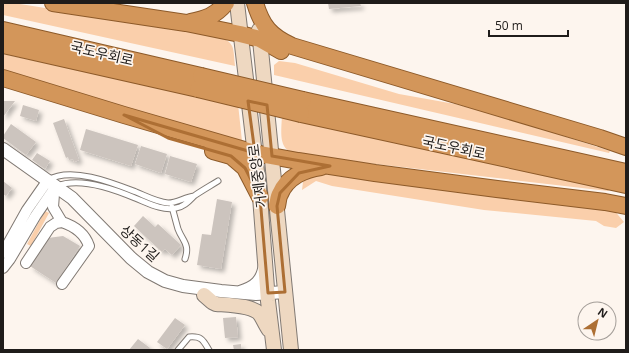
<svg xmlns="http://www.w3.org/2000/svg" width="629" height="353" viewBox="0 0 629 353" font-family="'Open Sans','Noto Sans KR',sans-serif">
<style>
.green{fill:#facfab}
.building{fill:#ccc4be;filter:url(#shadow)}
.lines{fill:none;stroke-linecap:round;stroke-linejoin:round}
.service-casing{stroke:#807973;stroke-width:7}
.minor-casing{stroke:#807973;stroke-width:12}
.tertiary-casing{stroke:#807973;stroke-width:14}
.secondary-casing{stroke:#807973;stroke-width:16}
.trunk-casing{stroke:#8d5a29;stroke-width:18}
.service{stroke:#fff;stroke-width:5}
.minor{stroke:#fff;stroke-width:10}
.tertiary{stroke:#fff;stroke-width:12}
.secondary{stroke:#eed8c1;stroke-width:14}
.trunk{stroke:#d3965a;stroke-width:16}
.trunk-bridge-casing{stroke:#8d5a29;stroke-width:18;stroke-linecap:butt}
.trunk-bridge{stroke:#d3965a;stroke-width:16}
.marked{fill:none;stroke:#ad6f34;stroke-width:3;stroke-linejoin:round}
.labels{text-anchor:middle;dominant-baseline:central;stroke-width:3.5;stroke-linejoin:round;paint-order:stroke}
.street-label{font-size:14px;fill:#1f1c1a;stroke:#fdf5ee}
</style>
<defs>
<filter id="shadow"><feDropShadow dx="3.5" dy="3.5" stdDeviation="2" flood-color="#0004"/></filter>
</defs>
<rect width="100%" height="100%" fill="#fdf5ee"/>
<!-- green -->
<path class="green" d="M3 3H14L213 35C235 42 233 44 235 66L3 15Z
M3 54 238 104 242 141 241 144 3 71Z
M279 61 295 63 399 94 455 104 508 118 610 151 609 153 274 75V65Z
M282 112 611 188 608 191 298 155C276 150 282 131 282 112Z
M329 173 613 209 624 222 616 228 604 226 596 221 484 210 332 186 316 181 302 190 303 182 308 177Z
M45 211 49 213 31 246 27 244Z"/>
<!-- building -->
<path class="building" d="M328 3H360L361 6 329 9Z
M3 101H15L3 117Z
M23 105 39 110 36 121 20 116Z
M64 119 79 160 74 162 73 159 69 160 68 157 66 158 53 123Z
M11 124 36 142 26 155 3 138V136Z
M86 129 138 145 131 166 80 150Z
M141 146 167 154 161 173 135 164Z
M37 153 50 161 45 169 32 160Z
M170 156 197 164 191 182 165 174Z
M3 181 12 188 6 196 3 194Z
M217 199 232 202 221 269 197 265 202 234 211 235Z
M143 216 155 227 158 224 181 245 172 255 165 249 162 252 134 226Z
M63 236 80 246 56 283 30 266 48 238Z
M236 317 238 337 225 338 223 318Z
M175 318 185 325 167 349 157 342Z
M138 339 150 348 149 350H129Z
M241 344V350H234L233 345Z"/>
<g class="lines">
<defs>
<path id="service" d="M48 180C71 166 113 183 136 192 146 196 157 202 168 203 177 203 185 197 194 196
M57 186C79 177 114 189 135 198 148 203 162 211 176 208 184 207 189 201 194 196 201 191 210 186 218 181
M172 207C174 214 176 222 178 229 183 242 190 244 185 259
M178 350 189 337C202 336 203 340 209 350"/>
<path id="minor" d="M62 222C74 226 85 234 89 246L62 284
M3 253 27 210 48 180
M26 263 50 227 56 223 62 222 53 207 54 194
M3 268 10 259 36 215 56 186"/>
<path id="tertiary" d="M3 149 72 198 131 258 148 272 165 281 183 286 221 291 256 294 285 292
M240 292C256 287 262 281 265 265"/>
<path id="secondary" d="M237 3 260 197 268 301 274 350
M259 30 291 350
M204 295 212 302 216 304C228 305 255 305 261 316 264 321 266 326 269 330"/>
<path id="trunk" d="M53 3 186 23 240 34 260 39 281 51
M255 3C262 26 270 36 292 46L600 138 626 147
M190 22C206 19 215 16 226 3
M3 30 201 76
M3 45 198 89
M3 78 124 115 255 153 298 161 375 173 497 189 605 202 626 206
M303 100 626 172
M301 114 626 185
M213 151 231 156 245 168 260 197
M277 206C278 202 278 197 280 194 287 177 305 169 321 167"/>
</defs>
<!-- service casing -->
<use href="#service" class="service-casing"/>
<!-- minor casing -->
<use href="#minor" class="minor-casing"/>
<!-- tertiary casing -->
<use href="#tertiary" class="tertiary-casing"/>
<!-- secondary casing -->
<use href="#secondary" class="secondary-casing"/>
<!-- trunk casing -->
<use href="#trunk" class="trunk-casing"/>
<!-- service -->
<use href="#service" class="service"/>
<!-- minor -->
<use href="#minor" class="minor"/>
<!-- tertiary -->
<use href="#tertiary" class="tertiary"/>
<!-- secondary -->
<use href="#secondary" class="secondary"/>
<!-- trunk -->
<use href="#trunk" class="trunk"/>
<defs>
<path id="trunk-bridge" d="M201 76 303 100
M198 89 301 114"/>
</defs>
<!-- trunk-bridge casing -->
<use href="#trunk-bridge" class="trunk-bridge-casing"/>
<!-- trunk-bridge -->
<use href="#trunk-bridge" class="trunk-bridge"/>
</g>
<!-- marked area -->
<path class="marked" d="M248 101 267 105 272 156 330 166 299 173 280 193 277 206 285 292 268 293 260 197 245 168 231 156 168 138 124 115 255 153Z"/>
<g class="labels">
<!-- street labels -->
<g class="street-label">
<text transform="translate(102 53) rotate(13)">국도우회로</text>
<text transform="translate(454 147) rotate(12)">국도우회로</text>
<text transform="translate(257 176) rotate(-97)">거제중앙로</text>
<text transform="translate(140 243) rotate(42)">상동1길</text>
</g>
</g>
<!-- border -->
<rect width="629" height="353" fill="none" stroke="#1f1c1a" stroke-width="8"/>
<!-- north arrow -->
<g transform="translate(597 321) rotate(35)"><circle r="19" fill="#fdf5ee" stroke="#a49e99"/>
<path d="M0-3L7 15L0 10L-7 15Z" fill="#ad6f34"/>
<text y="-6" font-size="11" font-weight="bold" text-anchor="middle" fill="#1f1c1a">N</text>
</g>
<!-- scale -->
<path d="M489 30v6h79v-6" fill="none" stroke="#1f1c1a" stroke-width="2"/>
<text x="495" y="30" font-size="12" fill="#1f1c1a" stroke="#fdf5ee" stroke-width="3" paint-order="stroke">50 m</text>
</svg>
